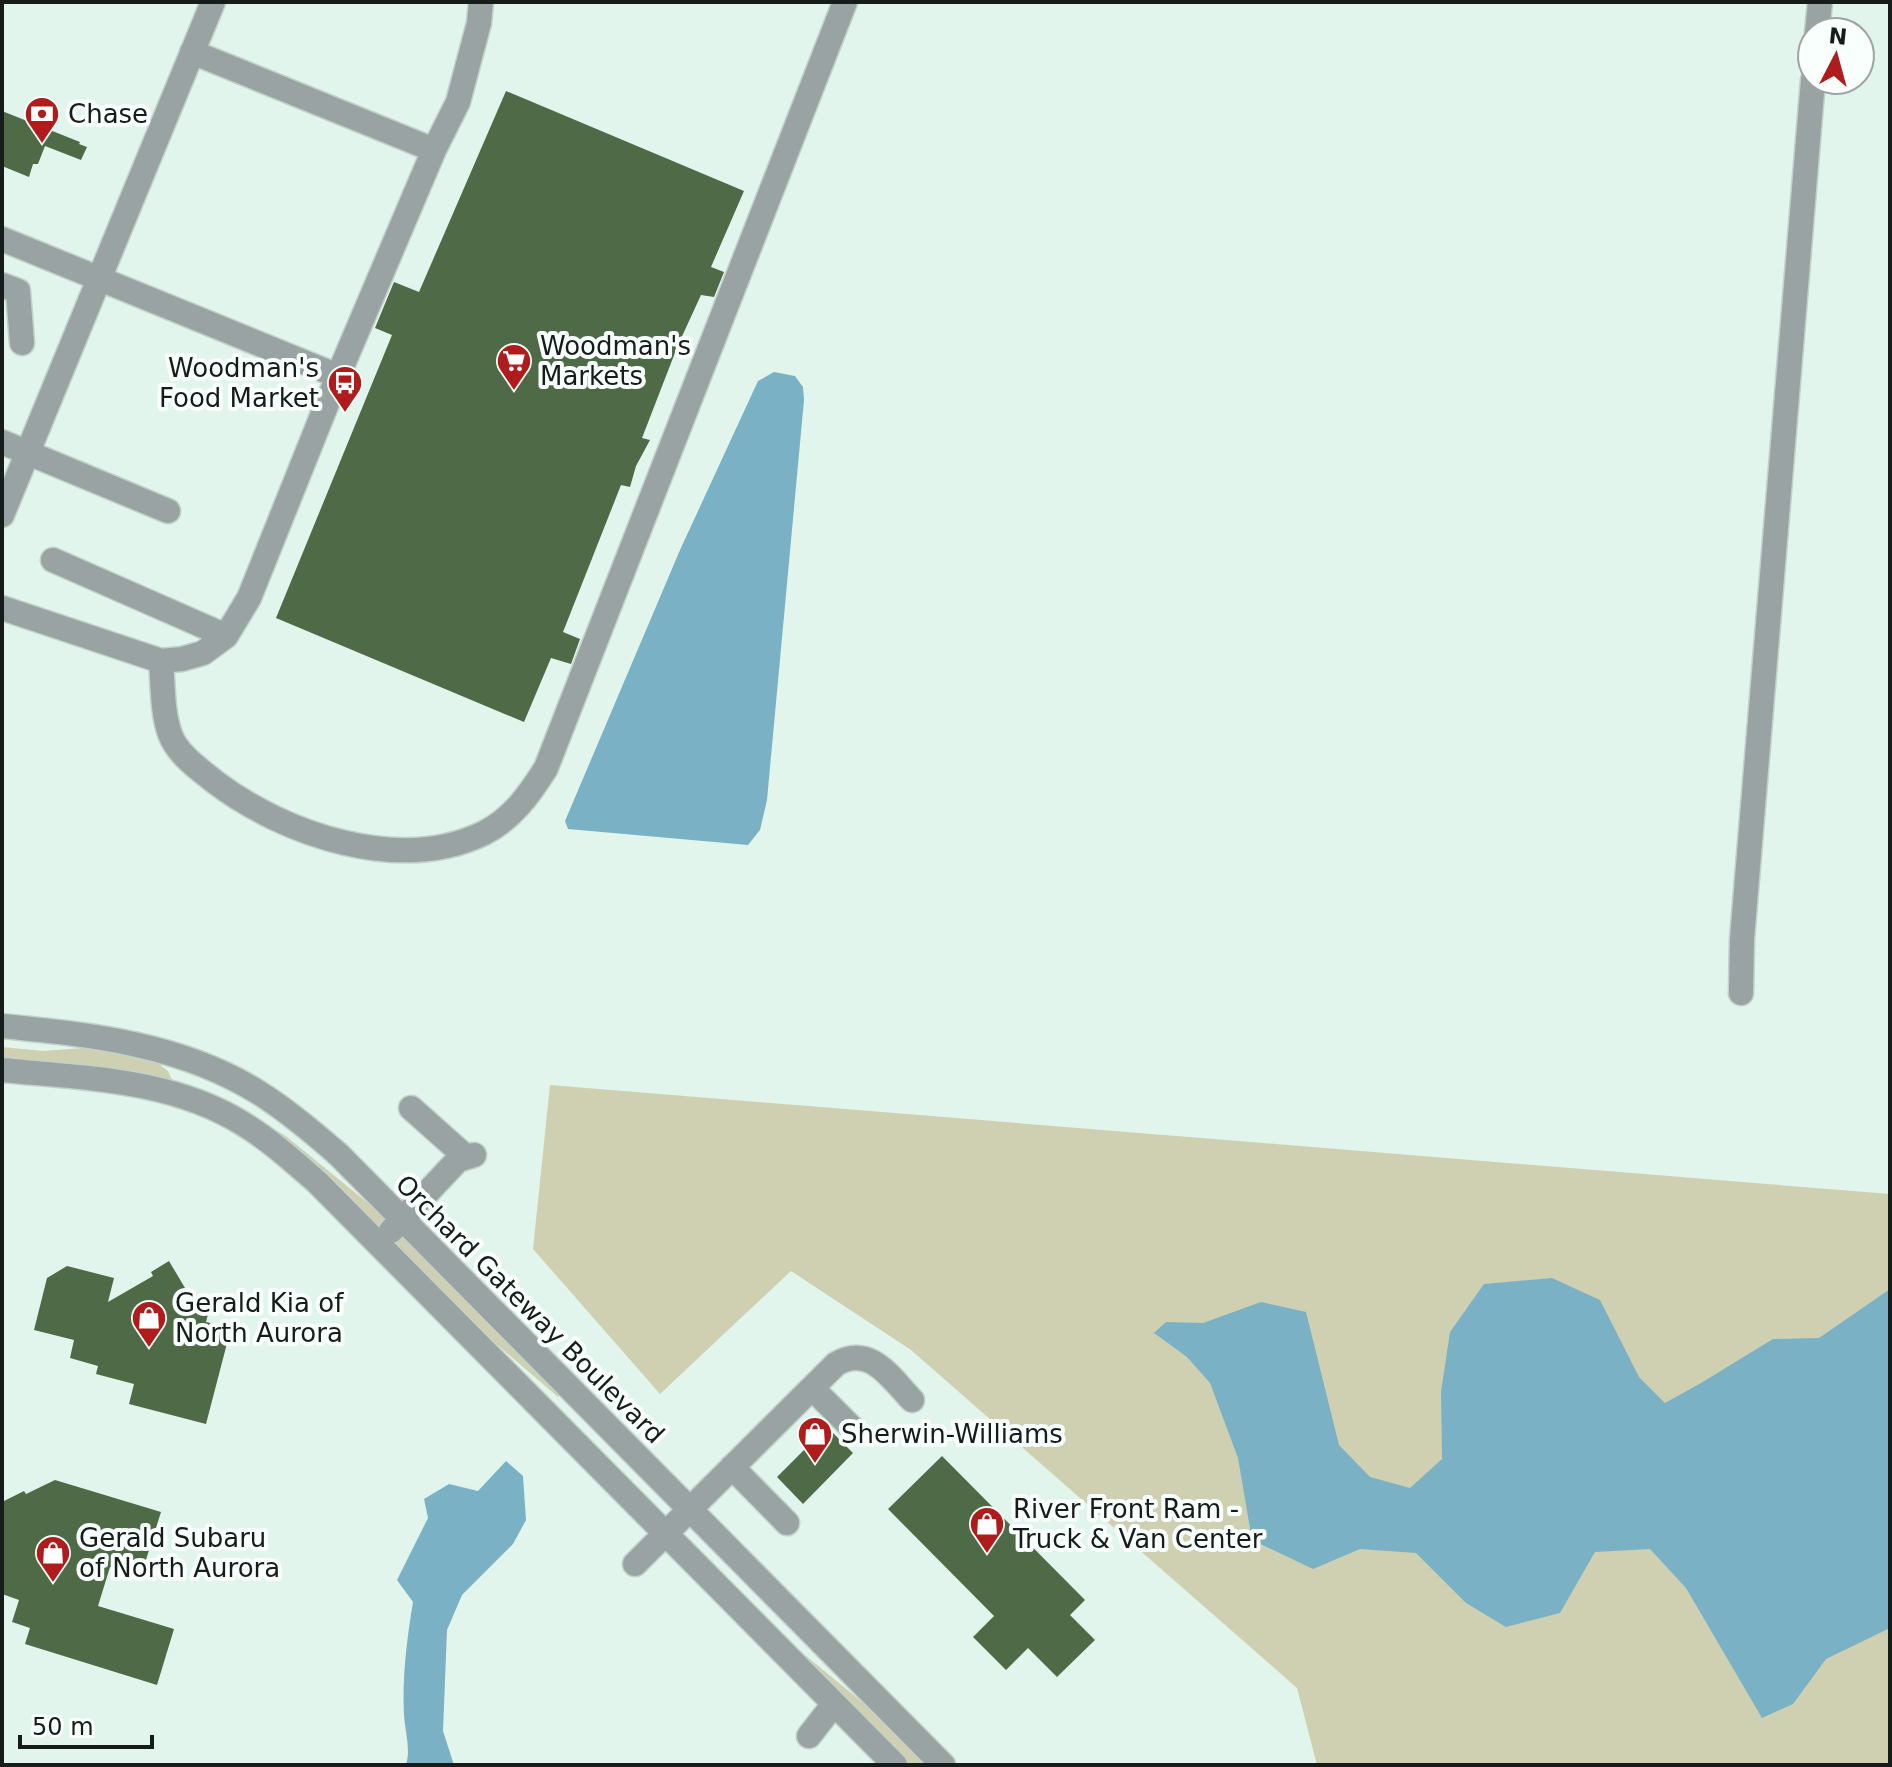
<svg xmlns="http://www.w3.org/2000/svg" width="1892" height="1767" viewBox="0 0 1892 1767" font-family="'DejaVu Sans',sans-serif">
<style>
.green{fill:#ced0b1}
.water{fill:#7bb1c5}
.building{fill:#4f6a47}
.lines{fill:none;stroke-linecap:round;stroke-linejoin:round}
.minor-casing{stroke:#c1d2ca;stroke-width:27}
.minor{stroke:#9aa3a3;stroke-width:24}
.labels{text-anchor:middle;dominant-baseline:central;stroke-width:8;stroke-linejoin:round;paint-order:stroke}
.poi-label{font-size:26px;fill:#151c19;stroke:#f8fffc;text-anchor:start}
.street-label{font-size:26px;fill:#151c19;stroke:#f8fffc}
</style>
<rect width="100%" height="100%" fill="#e2f5ec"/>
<!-- green -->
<path class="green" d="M2 1047 43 1051 97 1047 149 1057 168 1071 172 1080 170 1082 2 1060Z
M550 1085 1890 1194V1765H1317L1297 1688 911 1350 791 1271 660 1394 533 1249Z
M240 1107 287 1137 385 1217 387 1221 381 1228 240 1110Z
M402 1235 560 1394 558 1397 472 1323 393 1245 394 1242Z
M806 1656 878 1715 927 1765H910L803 1659Z"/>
<!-- water -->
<path class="water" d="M774 372 795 376 803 387 804 400 767 800 760 830 748 845 568 829 565 821 680 550 758 381Z
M1552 1278 1600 1300 1639 1377 1665 1403 1701 1383 1773 1339 1819 1338 1890 1289V1628L1826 1659 1793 1704 1762 1718 1686 1588 1650 1549 1595 1552 1560 1613 1506 1627 1466 1603 1416 1553 1360 1549 1313 1569 1252 1540 1238 1458 1210 1383 1187 1357 1154 1333 1166 1322 1203 1323 1261 1302 1306 1312 1339 1445 1370 1477 1410 1488 1442 1459 1441 1392 1450 1332 1484 1284Z
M506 1461 523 1476 526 1520 513 1544 462 1595 447 1630 443 1731 454 1765H406C411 1749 405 1732 404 1715 402 1678 407 1638 413 1602L397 1580 428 1518 424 1499 449 1484 478 1491Z"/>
<!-- building -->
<path class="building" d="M506 91 744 191 711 267 724 272 714 297 701 295 678 345 642 438 650 440 636 466 630 487 621 485 563 632 580 639 571 664 551 658 524 722 276 618 392 335 375 328 394 282 419 292Z
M2 111 80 142 79 144 87 147 81 160 45 146 38 164H33L29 177 2 166Z
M169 1261 188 1293 212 1299 206 1322 231 1328 206 1424 129 1404 134 1384 96 1374 98 1366 70 1358 74 1340 34 1330 47 1278 67 1266 114 1278 108 1302 153 1276 151 1272Z
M827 1427 853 1453 803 1504 777 1477Z
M942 1456 1085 1600 1070 1615 1095 1640 1057 1677 1028 1648 1006 1670 973 1637 994 1616 888 1509Z
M55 1480 161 1512 144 1566 132 1563 129 1573 110 1567 98 1606 174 1629 157 1685 25 1644 30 1628 12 1622 19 1600 2 1594V1502L24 1491 26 1494Z"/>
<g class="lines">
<defs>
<path id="minor" d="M1817 32 1820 2
M192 52 434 150
M2 239 338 376
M2 285 18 291 22 343
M2 442 168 511
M2 515 213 2
M53 560 226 636
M2 608 161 661 182 659 203 653 226 636 249 598 338 376 434 150 458 102 479 23 481 2
M161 661C163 684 162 712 170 734 177 754 199 769 215 782 285 835 400 874 484 833 512 819 529 795 546 768L845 2
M1741 993 1742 939 1813 80
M2 1026C92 1035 183 1044 261 1094 289 1112 314 1133 339 1155L943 1765
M2 1070C84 1078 173 1079 245 1125 271 1141 294 1162 317 1182L895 1765
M411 1108 466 1157
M391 1231 458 1160 474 1155
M812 1388 856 1432
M732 1467 787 1523
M635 1564 836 1364C870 1344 890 1377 912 1400
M809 1736 834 1704"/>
</defs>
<!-- minor casing -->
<use href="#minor" class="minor-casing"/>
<!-- minor -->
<use href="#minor" class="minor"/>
</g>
<!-- icons -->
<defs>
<symbol id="bank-pin" viewBox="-11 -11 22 30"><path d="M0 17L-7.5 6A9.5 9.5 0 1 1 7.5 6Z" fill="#ae1c1b" stroke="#f8fffc"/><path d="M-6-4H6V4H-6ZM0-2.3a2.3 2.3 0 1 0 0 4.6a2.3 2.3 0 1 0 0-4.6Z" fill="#fff"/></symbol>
<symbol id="supermarket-pin" viewBox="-11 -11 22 30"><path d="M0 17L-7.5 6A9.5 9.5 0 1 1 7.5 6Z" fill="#ae1c1b" stroke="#f8fffc"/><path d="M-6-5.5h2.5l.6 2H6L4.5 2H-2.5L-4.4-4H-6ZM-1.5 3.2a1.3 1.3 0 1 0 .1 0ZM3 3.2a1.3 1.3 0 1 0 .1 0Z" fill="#fff"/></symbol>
<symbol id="bus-pin" viewBox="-11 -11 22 30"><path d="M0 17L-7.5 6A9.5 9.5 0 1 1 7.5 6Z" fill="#ae1c1b" stroke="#f8fffc"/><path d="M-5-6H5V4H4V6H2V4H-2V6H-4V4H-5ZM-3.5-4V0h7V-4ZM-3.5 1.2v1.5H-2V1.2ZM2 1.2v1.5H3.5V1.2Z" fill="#fff"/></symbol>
<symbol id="shop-pin" viewBox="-11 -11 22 30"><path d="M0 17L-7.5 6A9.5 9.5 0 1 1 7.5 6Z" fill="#ae1c1b" stroke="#f8fffc"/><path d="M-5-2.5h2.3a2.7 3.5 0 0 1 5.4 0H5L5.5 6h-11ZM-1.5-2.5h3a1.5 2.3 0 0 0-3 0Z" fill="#fff"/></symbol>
</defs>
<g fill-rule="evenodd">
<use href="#bank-pin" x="22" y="94" width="40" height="54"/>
<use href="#supermarket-pin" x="494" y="341" width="40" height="54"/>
<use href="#bus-pin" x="325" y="363" width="40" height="54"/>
<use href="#shop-pin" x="129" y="1298" width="40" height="54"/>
<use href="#shop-pin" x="795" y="1414" width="40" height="54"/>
<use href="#shop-pin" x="967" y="1504" width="40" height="54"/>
<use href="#shop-pin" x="33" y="1533" width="40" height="54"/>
</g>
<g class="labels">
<!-- poi labels -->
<g class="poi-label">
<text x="68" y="114">Chase</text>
<text x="540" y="346">Woodman's<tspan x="540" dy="30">Markets</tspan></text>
<text x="319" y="368" text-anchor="end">Woodman's<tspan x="319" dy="30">Food Market</tspan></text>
<text x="175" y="1303">Gerald Kia of<tspan x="175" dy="30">North Aurora</tspan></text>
<text x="841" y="1434">Sherwin-Williams</text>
<text x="1013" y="1509">River Front Ram -<tspan x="1013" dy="30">Truck &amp; Van Center</tspan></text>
<text x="79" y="1538">Gerald Subaru<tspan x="79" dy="30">of North Aurora</tspan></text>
</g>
<!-- street labels -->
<g class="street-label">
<text transform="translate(530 1309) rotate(45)">Orchard Gateway Boulevard</text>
</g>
</g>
<!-- border -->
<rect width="1892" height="1767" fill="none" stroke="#151c19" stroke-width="8"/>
<!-- north arrow -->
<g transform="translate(1836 56) rotate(6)"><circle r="38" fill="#f8fffc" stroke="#9da4a1" stroke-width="2"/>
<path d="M0-6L14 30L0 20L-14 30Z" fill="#ae1c1b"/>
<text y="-12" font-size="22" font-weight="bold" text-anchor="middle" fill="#151c19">N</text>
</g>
<!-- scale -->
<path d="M20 1735v12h132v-12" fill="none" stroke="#151c19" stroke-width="4"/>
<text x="32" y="1735" font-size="24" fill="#151c19" stroke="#f8fffc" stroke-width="6" paint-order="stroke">50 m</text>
</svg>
